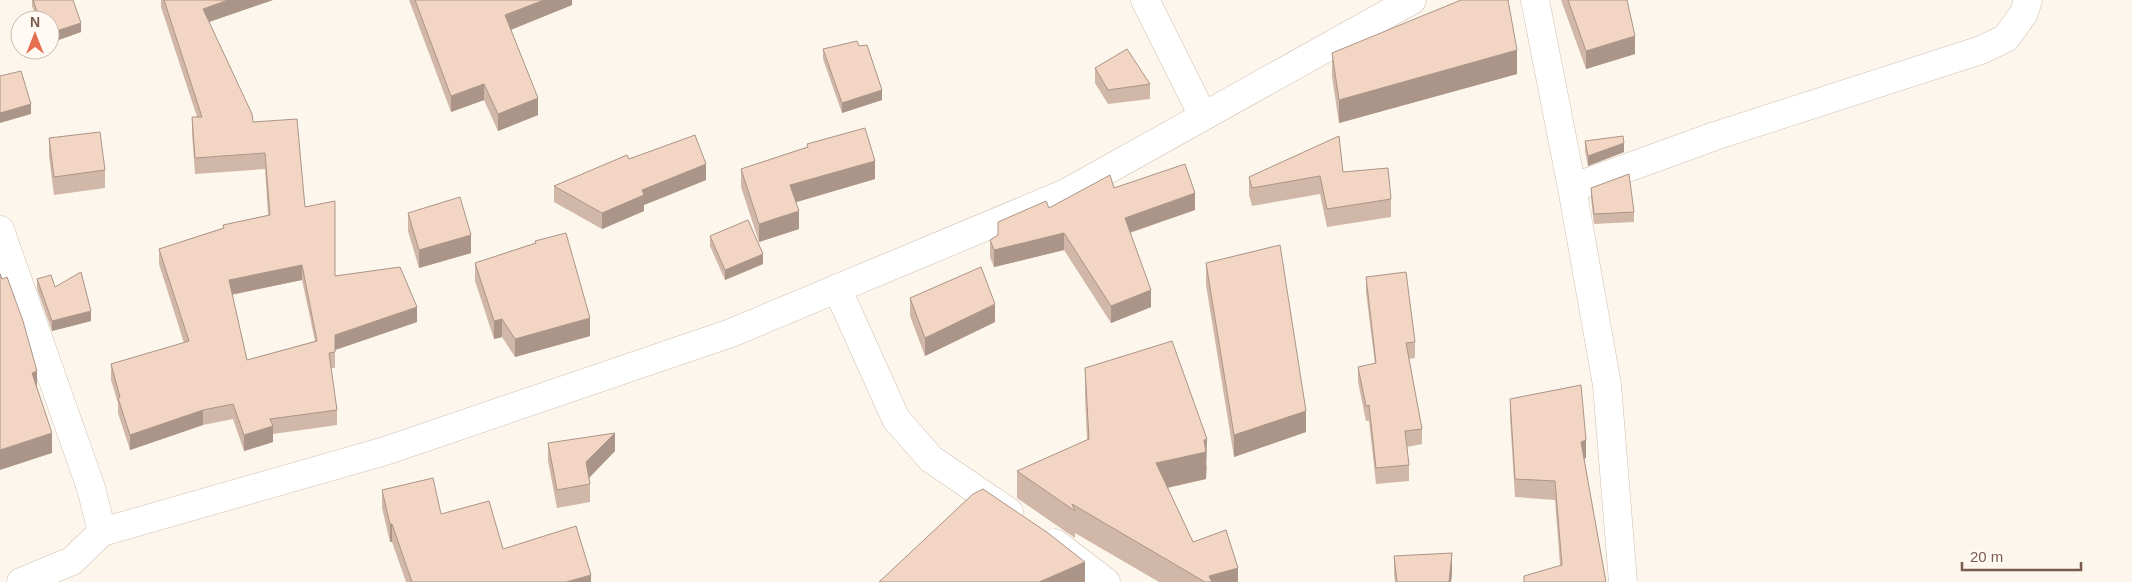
<svg xmlns="http://www.w3.org/2000/svg" width="2132" height="582" viewBox="0 0 2132 582" font-family="Helvetica,sans-serif">
<style>
.lines{fill:none;stroke-linecap:round;stroke-linejoin:round}
.street-casing{stroke:#d1beb0;stroke-width:29}
.street{stroke:#fff;stroke-width:28}
.wall{fill:#d1b7a8;fill-rule:evenodd}
.shaded-wall{fill:#aa9588}
.building{fill:#f3d5c3;stroke:#aa9588;fill-rule:evenodd}
</style>
<rect width="100%" height="100%" fill="#fdf6ec"/>
<g class="lines">
<defs>
<path id="street" d="M1145 0 1203 116
M1535 0 1572 188 1607 385 1623 582
M1572 188 1715 136 1981 50 2006 38 2024 13 2028 0
M0 230 91 488 102 532
M837 288 896 419 931 459 1009 512
M1055 543 1106 582
M21 582 72 561 102 532 385 451 731 333 1066 193 1412 0"/>
</defs>
<!-- street casing -->
<use href="#street" class="street-casing"/>
<!-- street -->
<use href="#street" class="street"/>
</g>
<!-- wall -->
<path class="wall" d="M32 0H73L81 32 50 43V20H37L32 6Z
M161 0H273L209 22 253 122 305 207 335 276 417 322 335 350V368H331L337 410V425L273 434V442L244 451 233 419 203 425 130 450 118 413V403L111 380V364L184 343 159 264V249L223 228V225L268 215 265 169 195 174 192 133V117H197L161 7ZM302 280 315 341 247 360 232 295Z
M409 0H572V5L511 30 538 115 498 131 484 100 451 112Z
M1561 0H1627L1635 54 1586 69Z
M859 46 882 100 842 113 823 59V49Z
M1332 53 1517 74 1339 123 1332 77Z
M1095 68 1150 84V99L1108 104 1095 83Z
M49 138 105 170V188L54 195 49 156Z
M1585 141 1624 152 1588 166 1585 151Z
M807 144 875 179 796 202 799 229 759 242 741 187V169L807 147Z
M629 159 706 180 644 205V211L602 229 554 202V186Z
M1343 172 1391 199V217L1327 227 1320 194 1252 206 1249 195V177Z
M1114 188 1195 210 1130 233 1151 307 1111 323 1064 250 994 267 990 257V240L998 236V222L1049 208Z
M1591 188 1634 212V222L1594 224 1591 198Z
M408 213 471 253 419 268 408 231Z
M710 236 763 264 725 280 710 246Z
M535 241 590 336 515 357 502 337 494 339 475 281V263L535 243Z
M1206 263 1306 432 1234 457 1206 285Z
M1366 277 1415 342V358L1409 359 1422 429V444L1407 447 1409 465V481L1376 484 1369 421H1366L1358 382V367L1375 364 1366 292Z
M37 279 55 287 91 321 52 331 37 289Z
M910 298 995 322 925 356 910 316Z
M1085 368 1207 466 1206 479 1168 488 1193 542 1238 582H1159L1075 533V538L1017 498V471L1087 440 1085 396Z
M1510 399 1586 458 1584 459 1606 582 1560 565 1555 500 1515 497 1510 417Z
M548 443 615 451 589 478 590 484V502L557 508 548 461Z
M382 490 441 514 503 549 591 582H406L392 542H390L382 508Z
M1394 556 1452 572 1451 582H1395L1394 574Z"/>
<!-- shaded-wall -->
<path class="shaded-wall" d="M228 0H273L203 24V9Z
M544 0H572V5L505 32V15Z
M81 23V32L50 43V33Z
M1635 36V54L1586 69V51Z
M1517 50V74L1339 123V100Z
M484 84V100L451 112V96Z
M882 90V100L842 113V103Z
M538 98V115L498 131V114Z
M31 104V114L0 123V113Z
M1624 143V152L1588 166V156Z
M875 161V179L790 204V185Z
M706 164V180L644 205V211L602 229V213L642 190Z
M1195 193V210L1125 234V218Z
M799 211V229L759 242V224Z
M1064 233V250L994 267V250Z
M471 235V253L419 268V250Z
M763 254V264L725 280V270Z
M302 265V280L229 295V280Z
M1151 290V307L1111 323V306Z
M995 304V322L925 356V338Z
M417 307V322L335 350V335Z
M91 311V321L52 331V321Z
M590 318V336L515 357V339Z
M502 319V337L494 339V321Z
M37 371V392L32 373Z
M203 410V425L130 450V435Z
M1306 411V432L1234 457V435Z
M273 426V442L244 451V435Z
M52 433V453L0 470V450Z
M615 433V451L586 481V462Z
M1207 439 1206 479 1156 490V463Z
M1586 440V458L1581 460V442Z
M390 524H392V542H390Z
M1452 553V572L1451 582H1449Z
M1085 562V582H1039Z
M1238 568V582H1209V576Z
M591 575V582H566Z"/>
<!-- building -->
<path class="building" d="M33 0H73L81 23 50 33V20H40Z
M164 0H228L203 9 252 114 253 122 297 119 305 207 335 201V276L400 267 417 307 335 335V352L329 353 337 410 270 419 273 426 244 435 233 404 203 410 130 435 118 398 120 397 111 364 189 341 159 249 224 228 223 225 270 215 265 153 195 158 192 117H202ZM302 265 317 341 247 360 229 280Z
M415 0H544L505 15 538 98 498 114 484 84 451 96Z
M1461 0H1508L1517 50 1339 100 1332 53Z
M1568 0H1627L1635 36 1586 51Z
M857 41 859 46 867 45 882 90 842 103 823 49Z
M1127 49 1150 84 1108 90 1095 68Z
M21 71 31 104 0 113V76Z
M865 128 875 161 790 185 799 211 759 224 741 169 808 147 807 144Z
M100 132 105 170 54 177 49 138Z
M695 135 706 164 642 190 644 195 602 213 554 186 627 155 629 159Z
M1339 136 1343 172 1388 168 1391 199 1327 209 1320 176 1252 188 1249 177Z
M1623 136 1624 143 1588 156 1585 141Z
M1185 164 1195 193 1125 218 1151 290 1111 306 1064 233 994 250 990 240 998 235V222L1046 201 1049 208 1110 175 1114 188Z
M1629 174 1634 212 1594 214 1591 188Z
M460 197 471 235 419 250 408 213Z
M748 220 763 254 725 270 710 236Z
M566 233 590 318 515 339 502 319 494 321 475 263 536 243 535 241Z
M1280 245 1306 411 1234 435 1206 263Z
M981 267 995 304 925 338 910 298Z
M81 272 91 311 52 321 37 279 51 275 55 287Z
M1406 272 1415 342 1406 343 1422 429 1405 431 1409 465 1376 468 1369 405 1366 406 1358 367 1376 363 1366 277Z
M0 274 2 279 7 277 23 321 37 371 32 373 52 433 0 450Z
M1172 341 1207 439 1204 440 1206 452 1156 463 1193 542 1226 530 1238 568 1209 576 1212 582H1205L1072 504 1075 511 1017 471 1089 439 1085 368Z
M1581 385 1586 440 1581 442 1606 582H1524V576L1562 565 1555 481 1515 479 1510 399Z
M615 433 586 462 590 484 557 490 548 443Z
M433 478 441 514 489 501 503 549 576 526 591 575 566 582H412L392 524H390L382 490Z
M983 489 1048 533 1085 562 1039 582H879L973 494Z
M1452 553 1449 582H1397L1394 556Z"/>
<!-- north arrow -->
<g transform="translate(35 35)"><circle r="24" fill="#fffaf3" stroke="#cabbb1"/>
<path d="M0-4L9 19L0 12L-9 19Z" fill="#e76f51"/>
<text y="-8" font-size="14" font-weight="bold" text-anchor="middle" fill="#7a5c4d">N</text>
</g>
<!-- scale -->
<path d="M1962 562v8h119v-8" fill="none" stroke="#7a5c4d" stroke-width="2.5"/>
<text x="1970" y="562" font-size="15" fill="#7a5c4d" stroke="#fffaf3" stroke-width="4" paint-order="stroke">20 m</text>
</svg>
